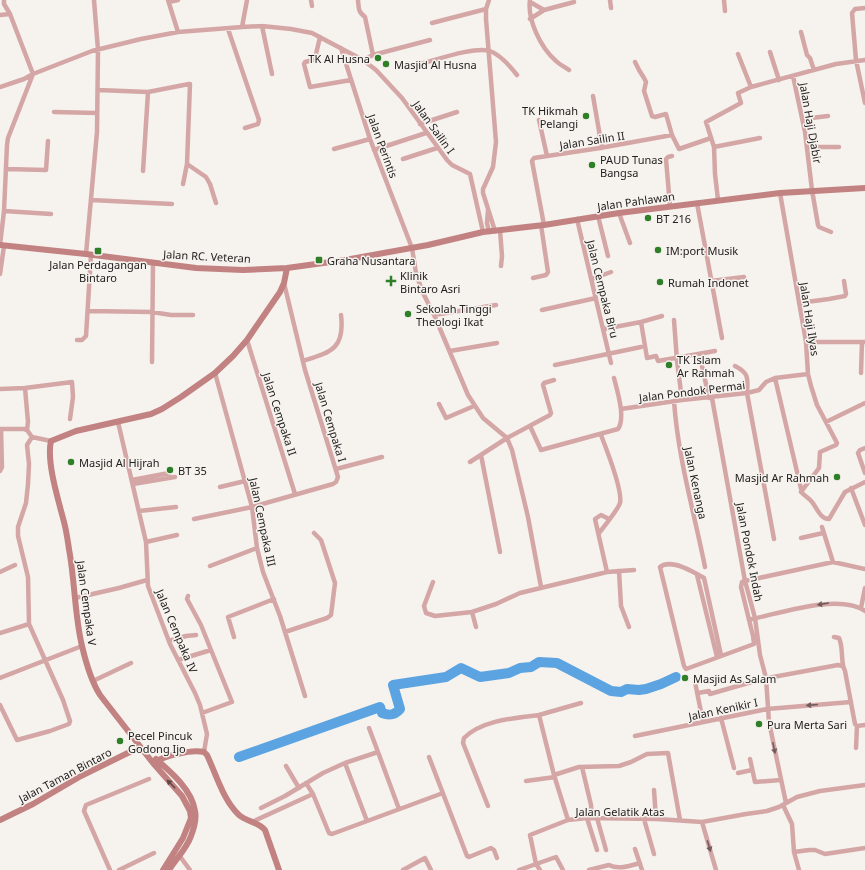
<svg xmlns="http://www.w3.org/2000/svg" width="865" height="870" viewBox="0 0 865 870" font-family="'Noto Sans',sans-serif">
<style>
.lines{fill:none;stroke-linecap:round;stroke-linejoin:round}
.river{stroke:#5ba4e1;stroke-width:10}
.street{stroke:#d4a7a6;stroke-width:4.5}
.secondary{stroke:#c18281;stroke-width:6}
.oneway{fill:#735d5c}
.oneway2{fill:#624847}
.poi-dot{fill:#2f7f29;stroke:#f6f2ee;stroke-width:1.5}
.labels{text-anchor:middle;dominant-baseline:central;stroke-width:3;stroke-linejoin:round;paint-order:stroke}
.poi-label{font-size:11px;fill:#232120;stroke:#f6f2ee;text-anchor:start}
.street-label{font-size:11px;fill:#232120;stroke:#f6f2ee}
</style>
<rect width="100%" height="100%" fill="#f6f2ee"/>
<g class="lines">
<!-- river -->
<path class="river" d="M239 757 380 707 382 713C390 716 395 715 400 709L393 685 446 677 461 668 480 677 509 673 520 668 531 667 539 662 557 663 611 691 621 692 627 689 639 690 646 689 661 684 676 677"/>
<!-- street -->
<path class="street" d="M168 0 178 32
M311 0 312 6
M358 0C359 10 358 11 365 17L373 55
M489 0 486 9V19L496 142 493 167 483 189V193L495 231
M530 0C527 20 541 48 556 61 560 65 565 67 569 70
M610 0 611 8
M724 0 725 11
M169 2 178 0
M530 2 544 10
M865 8 855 9 852 13 856 60 865 103
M0 15 10 14
M530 19 544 10 574 2
M432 23 486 9
M262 26 272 74
M242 27 247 0
M228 29 259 120 258 124 245 128
M801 32 807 55 810 58 814 70
M320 37 316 54 313 60 305 62 304 64 310 87 351 80
M341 48 370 139 412 248 416 273 422 291 435 317 468 395 483 418 507 438 512 450 528 517 541 587
M770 52 779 80
M738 54 751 87
M363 60 373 55 430 40
M635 62 639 70 644 78 646 82 644 91 652 116 655 117 666 114 672 135
M420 64C436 60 475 46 490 51 501 55 510 66 517 75
M793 76 805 132 812 190 818 225 819 227 831 232
M0 87 24 79 33 74 92 51 141 39 178 32 242 27 262 26 291 29 312 33 363 60 376 70 402 98 447 160 452 165 470 174 483 232
M98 90 148 92 189 84H190L187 164 183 184
M593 96 602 148
M54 112 97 113
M803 119 828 116
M539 120 547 156
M420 124 457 112
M714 147 760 138
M807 147H839
M334 149 370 139
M374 150 426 133
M403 159 437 148
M187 164 206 177 210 184 216 203
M6 169 46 170 48 141
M143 171 148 92
M780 193 806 342 808 374 811 386 817 405 837 443 836 445 820 452 819 468 801 492
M91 200 172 204
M718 200 715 174 714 147 706 122 741 103 738 93 751 87 836 64 865 60
M697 203 722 338
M670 206 666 159 668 157 672 156
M488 210 487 223 489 232
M4 211 51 214
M619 213 630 243
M598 216 608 256
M577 219 611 363
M544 225 532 161 534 158 600 148 672 135 679 149 711 138
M500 230 502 256 501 266
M0 245 4 211 7 145 8 138 33 74 10 14 4 4V0
M86 254 97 132 98 50 94 0
M0 274 4 246
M533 278 546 275 548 272 541 225
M592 279 611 272
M711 281 744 277
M799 303 829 299 845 296 846 294 844 281
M542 310 596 298
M88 311 152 312 171 315H193
M434 315 496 305
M674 320 677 361 682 400
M641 322 662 316
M604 329 641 322 647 358 656 356 658 361 715 351
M77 340H82L86 336 91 255
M247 340 295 494
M806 342H865
M450 351 497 343
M303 361C331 352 345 349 341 315
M152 362 153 263
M555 365 641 347
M702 366 709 398
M735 366C749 373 748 378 747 393L774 539
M215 373 252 507 257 548 263 572 280 616 305 696
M861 373 862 342
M775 378 802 493C805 496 809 498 812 502 817 508 820 519 829 519L845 492 865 482
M25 388 28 422 27 430
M0 389 25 388 72 382 73 397 70 419
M712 398 745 581 755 618 760 655 766 678 769 722 786 803
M674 401C678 458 694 512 705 567
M439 404 446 418 474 406
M621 409 682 400 747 393 759 390 766 382 775 378 808 374
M118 422 146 542 148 586 170 644 195 693 200 705 207 734 204 752
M826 422 865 403
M530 426 541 450 618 429C626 418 617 390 614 378
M0 429H24L27 430 32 437 51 441
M865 448 860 450 858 453 865 473
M481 455 500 552
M470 462 507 438 550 415 551 413 543 385 544 383 554 380
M336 469 382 457
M0 471 2 467 1 429
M132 480 169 473V478
M133 484 175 477
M220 487 245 481
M851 488 865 525
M139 511 176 507
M194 519 252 507 333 484 336 482 338 477 305 370 284 283
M822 527 833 562
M599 533C603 528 618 509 620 503 623 490 606 448 601 435
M801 538 823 533
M146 542 177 535
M210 566 257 548
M619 571 621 606 629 627
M0 572 15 565
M607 572 634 570
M697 575 717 657
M745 581 833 562 865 569
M433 582 424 606 426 613 435 616 472 612
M188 596 187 599 201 625 211 650
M75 598 119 588 147 580
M861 608 865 588
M752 619C781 613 840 593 865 611
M476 627 472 612 496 604 520 593 607 572 595 519 601 515 609 519
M285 632 327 618 331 615 335 583 321 540 314 533
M0 633 29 624
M234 637 228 617 274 599
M834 637 839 638C844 649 840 662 845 671L855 724 857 726 856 748
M169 641 186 636 196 635
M721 655 704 578C694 572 671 558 660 567L684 666 686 669 754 644 753 636 741 587 742 582 745 581
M178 660 211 650 232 702 202 713
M0 678 82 646
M93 681 131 663
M695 682 703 722
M698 693 709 691 710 694 762 679 838 665 842 666
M0 705 17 740 50 731 69 724 70 721 63 700 29 624 28 577 18 536V527L26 503 28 484 29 464 27 445 32 437
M539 715 581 703
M721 718 734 768
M857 726 865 725
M369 728 378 752
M635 736 767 709 851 702
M429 757 467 856 469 857 491 848 494 850 497 858
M750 759 755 782 781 780
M345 763 367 821
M286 766 299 788
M582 767 591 805 592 818
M738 773 752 770
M554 775 579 767 619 766 631 762 647 754 668 753 680 820
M526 781 555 777
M306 783 313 794 329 833 332 834 443 793
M654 790 656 819
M783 805 792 824 794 852 799 870
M488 806 463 743 464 738C482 720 515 718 539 715L554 775 568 820
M261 808 285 796 323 773 345 763 378 752 399 809
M587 818 597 850
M597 818 606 850
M644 819 654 854
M252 822 313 794
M702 822 716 870
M635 849 642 870
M794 852 809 850H815L825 854 865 848
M179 855 190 870
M110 870 84 811 86 805 149 779
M119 870 154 853
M403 870 425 858 431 870
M519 870 556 857 563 870
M540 870 536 864 530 835 568 820 587 818 657 819 702 822 746 814 767 811 779 807 797 797 820 791 865 785
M589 870 609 865C618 870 629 866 640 863"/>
<!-- secondary -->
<path class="secondary" d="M0 245 86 254 196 268 243 270 287 268 345 260 428 245 483 232 544 225 619 213 780 193 865 188
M156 759C171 772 192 790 195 811 197 819 194 828 191 836 187 848 176 859 169 870
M153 763C164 756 191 749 204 752L207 755C216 774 223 800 239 815 247 822 259 822 265 830L279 870
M0 820 33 804 81 776 140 747
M163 870 183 838 191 818 190 811 182 796 153 763 100 695C91 681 86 663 82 646 75 617 75 586 70 555 68 544 67 533 64 522 59 502 46 462 51 441L76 431 151 414 162 409 181 397 215 373 233 356 247 340 280 292 284 283 287 268"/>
</g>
<!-- one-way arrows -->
<defs><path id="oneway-solid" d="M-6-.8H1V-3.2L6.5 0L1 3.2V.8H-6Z"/></defs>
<g class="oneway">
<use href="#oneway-solid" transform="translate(823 604) rotate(171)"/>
<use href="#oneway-solid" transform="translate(812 705) rotate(175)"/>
<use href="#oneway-solid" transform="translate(774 748) rotate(78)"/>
<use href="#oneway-solid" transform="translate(709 846) rotate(73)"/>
</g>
<use class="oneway2" href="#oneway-solid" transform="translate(171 784) rotate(-135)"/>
<!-- markers -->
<g class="poi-dot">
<circle cx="378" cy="58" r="4"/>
<circle cx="386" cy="64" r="4"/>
<circle cx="586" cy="116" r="4"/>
<circle cx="592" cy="165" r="4"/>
<circle cx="648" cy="218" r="4"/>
<circle cx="658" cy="250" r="4"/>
<rect x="94" y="247" width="8" height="8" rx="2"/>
<rect x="315" y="256" width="8" height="8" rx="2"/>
<path d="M389 275h4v4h4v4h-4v4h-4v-4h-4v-4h4z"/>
<circle cx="660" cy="282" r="4"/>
<circle cx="408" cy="314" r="4"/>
<circle cx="669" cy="365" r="4"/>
<circle cx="71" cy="462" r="4"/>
<circle cx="170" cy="470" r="4"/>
<circle cx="837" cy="477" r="4"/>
<circle cx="685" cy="678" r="4"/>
<circle cx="759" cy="724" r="4"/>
<circle cx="120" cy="741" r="4"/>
</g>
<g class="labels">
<!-- poi labels -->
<g class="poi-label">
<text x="370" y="58" text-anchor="end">TK Al Husna</text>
<text x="394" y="64">Masjid Al Husna</text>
<text x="578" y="110" text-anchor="end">TK Hikmah<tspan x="578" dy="13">Pelangi</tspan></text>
<text x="600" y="159">PAUD Tunas<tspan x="600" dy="13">Bangsa</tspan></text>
<text x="656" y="218">BT 216</text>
<text x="666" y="250">IM:port Musik</text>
<text x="327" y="260">Graha Nusantara</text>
<text x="98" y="264" text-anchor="middle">Jalan Perdagangan<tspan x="98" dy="13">Bintaro</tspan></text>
<text x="400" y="275">Klinik<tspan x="400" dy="13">Bintaro Asri</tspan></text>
<text x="668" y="282">Rumah Indonet</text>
<text x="416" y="308">Sekolah Tinggi<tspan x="416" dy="13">Theologi Ikat</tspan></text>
<text x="677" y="359">TK Islam<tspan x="677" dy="13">Ar Rahmah</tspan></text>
<text x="79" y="462">Masjid Al Hijrah</text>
<text x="178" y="470">BT 35</text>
<text x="829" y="477" text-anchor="end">Masjid Ar Rahmah</text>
<text x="693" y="678">Masjid As Salam</text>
<text x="767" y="724">Pura Merta Sari</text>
<text x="128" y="735">Pecel Pincuk<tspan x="128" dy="13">Godong Ijo</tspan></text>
</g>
<!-- street labels -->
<g class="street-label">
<text transform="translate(811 123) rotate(80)">Jalan Haji Djabir</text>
<text transform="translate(434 127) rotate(54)">Jalan Sailin I</text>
<text transform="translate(592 140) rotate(-9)">Jalan Sailin II</text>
<text transform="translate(383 146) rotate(70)">Jalan Perintis</text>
<text transform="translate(636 201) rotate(-8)">Jalan Pahlawan</text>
<text transform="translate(207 256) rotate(3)">Jalan RC. Veteran</text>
<text transform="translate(603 289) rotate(76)">Jalan Cempaka Biru</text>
<text transform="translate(810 319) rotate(81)">Jalan Haji Ilyas</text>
<text transform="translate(692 391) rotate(-7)">Jalan Pondok Permai</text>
<text transform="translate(280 414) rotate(72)">Jalan Cempaka II</text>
<text transform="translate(331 422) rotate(73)">Jalan Cempaka I</text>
<text transform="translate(696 483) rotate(78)">Jalan Kenanga</text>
<text transform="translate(263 522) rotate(78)">Jalan Cempaka III</text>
<text transform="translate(750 552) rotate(79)">Jalan Pondok Indah</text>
<text transform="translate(87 603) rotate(82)">Jalan Cempaka V</text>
<text transform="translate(177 631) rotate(67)">Jalan Cempaka IV</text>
<text transform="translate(723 709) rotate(-12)">Jalan Kenikir I</text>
<text transform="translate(65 775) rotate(-28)">Jalan Taman Bintaro</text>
<text x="620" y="811">Jalan Gelatik Atas</text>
</g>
</g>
</svg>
